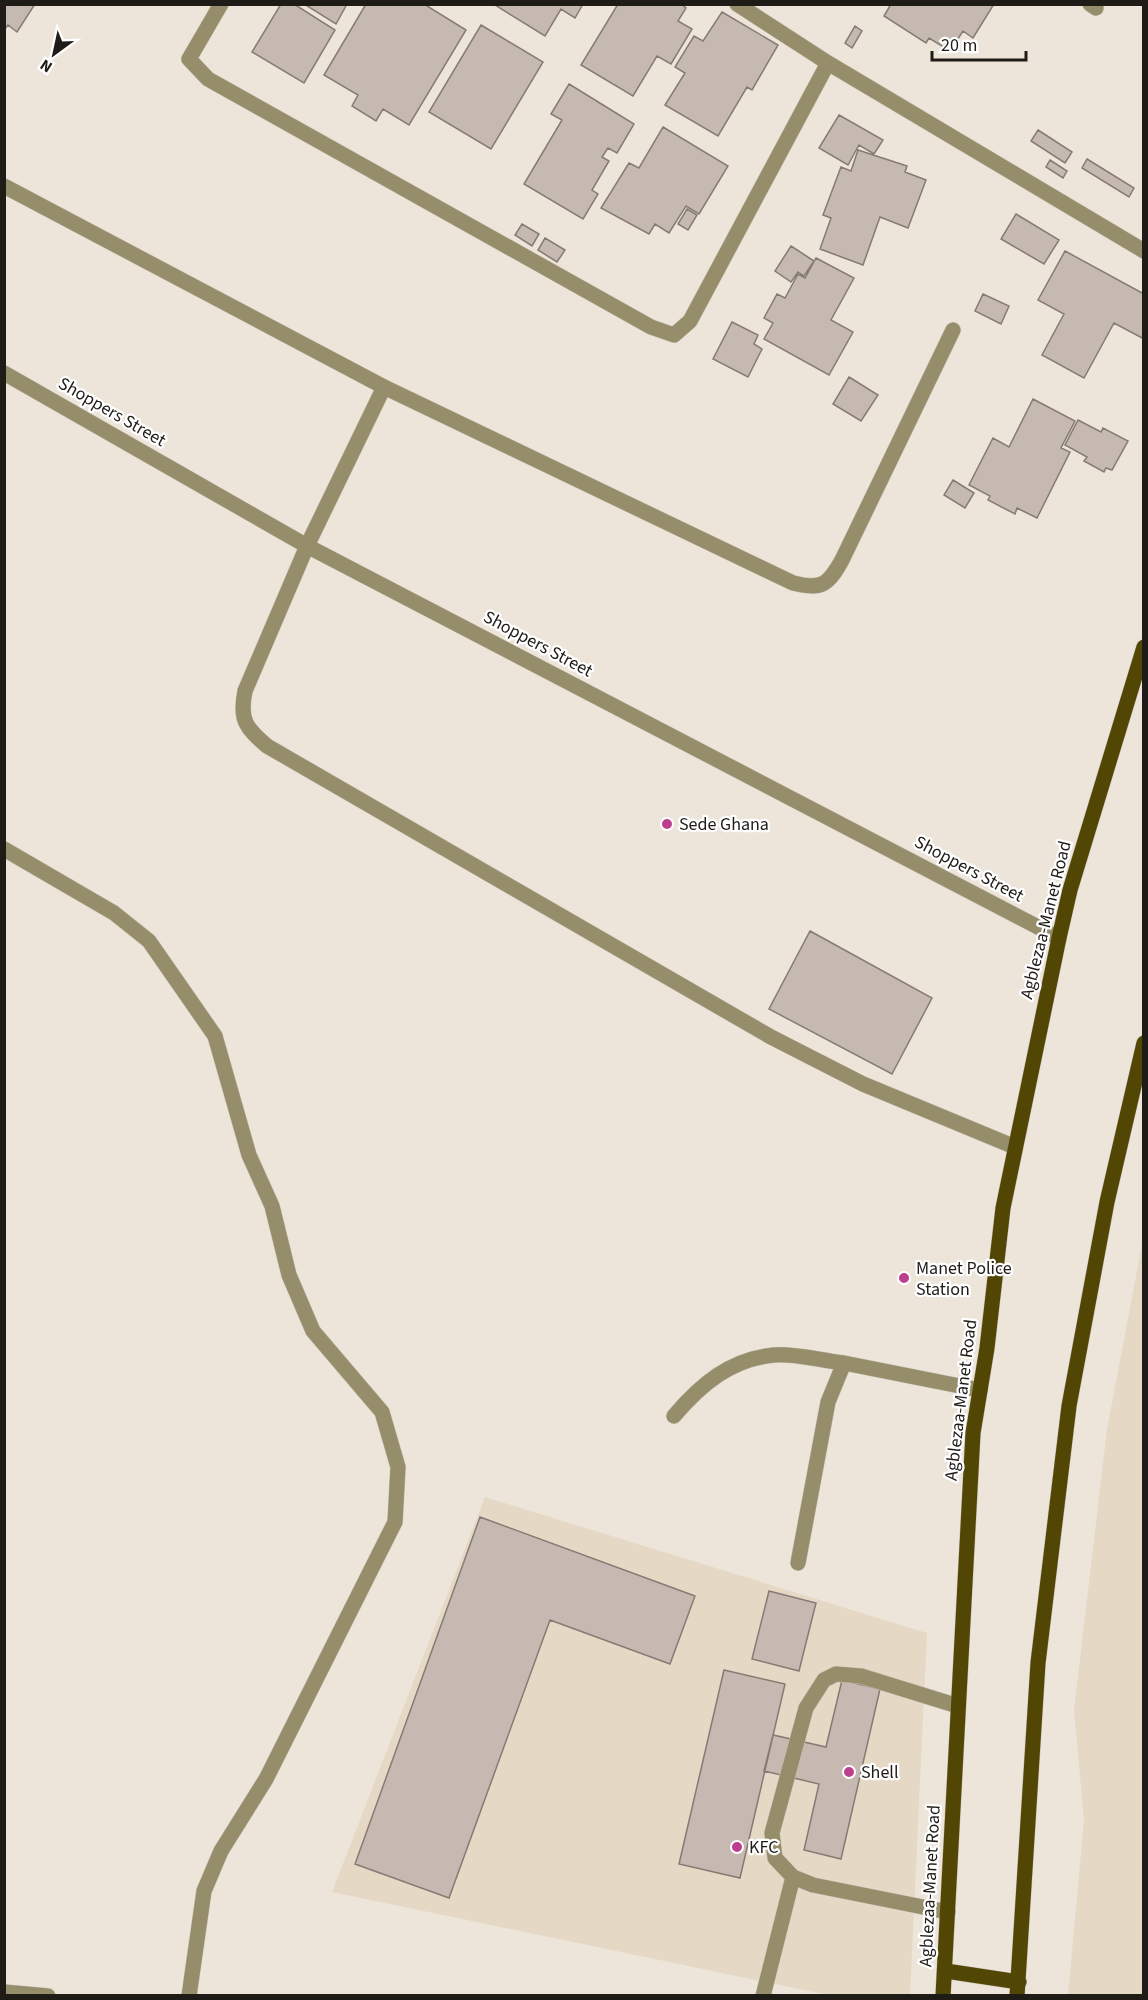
<svg xmlns="http://www.w3.org/2000/svg" width="1148" height="2000" viewBox="0 0 1148 2000" font-family="'Source Sans 3',sans-serif">
<style>
.built{fill:#e5d9c6}
.building{fill:#c5b9b1;stroke:#867b73;stroke-width:1.5}
.lines{fill:none;stroke-linecap:round;stroke-linejoin:round}
.minor-casing{stroke:#c8c1b6;stroke-width:16}
.major-casing{stroke:#c8c1b6;stroke-width:16}
.minor{stroke:#968e6a;stroke-width:15}
.major{stroke:#524604;stroke-width:15}
.poi-dot{fill:#bc3f8e;stroke:#fff;stroke-width:2}
.labels{text-anchor:middle;dominant-baseline:central;stroke-width:4.5;stroke-linejoin:round;paint-order:stroke}
.street-label{font-size:18px;fill:#1f1c18;stroke:#fff}
.poi-label{font-size:18px;fill:#1f1c18;stroke:#fff;text-anchor:start}
</style>
<rect width="100%" height="100%" fill="#ede5d9"/>
<!-- built -->
<path class="built" d="M1143 1239V1995H1068L1084 1820 1074 1710 1107 1429Z
M485 1497 927 1633 910 1995H828L332 1892Z"/>
<!-- building -->
<path class="building" d="M4 4H35L17 32 8 25 4 30Z
M281 4H294L335 30 304 83 252 52Z
M304 4H347L336 24Z
M366 4H424L466 30 409 125 383 109 376 121 352 106 358 95 324 75Z
M583 4 575 18 561 9 545 36 495 5Z
M618 4H681L686 8 678 21 692 29 671 64 657 56 633 96 581 65Z
M891 4H994L973 38 963 31 950 51 929 38 926 43 884 16Z
M722 12 778 45 752 90 747 87 718 136 665 105 685 73 675 67 694 36 703 41Z
M481 25 543 62 491 149 429 112Z
M855 26 862 31 852 48 845 43Z
M569 84 634 124 617 153 608 148 602 157 609 161 592 190 598 194 583 219 524 184 562 120 551 114Z
M839 115 883 140 874 154 859 145 848 165 819 148Z
M663 127 728 166 699 214 686 206 669 233 655 224 649 234 601 208 629 163 639 168Z
M1038 130 1072 152 1065 163 1031 141Z
M858 150 907 166 905 172 926 180 908 228 880 217 863 265 820 249 831 218 823 215 841 167 851 171Z
M1087 159 1134 188 1129 197 1082 168Z
M1050 160 1067 171 1063 178 1046 167Z
M687 209 697 215 688 230 678 224Z
M1016 214 1059 240 1044 264 1001 239Z
M522 224 539 234 532 246 515 235Z
M545 238 565 250 557 262 538 250Z
M791 246 814 261 804 276 798 272 791 282 775 271Z
M1065 251 1144 294V339L1114 323 1084 378 1042 355 1064 314 1038 300Z
M816 258 854 278 831 320 853 332 829 375 764 339 773 323 764 318 777 294 785 298 798 274 805 278Z
M983 294 1009 306 1001 324 975 311Z
M732 322 758 335 754 344 762 349 748 377 713 359Z
M849 377 878 395 861 421 833 404Z
M1033 399 1075 421 1061 448 1070 452 1037 518 1017 508 1015 514 988 500 990 496 969 485 993 438 1009 447Z
M1078 420 1101 432 1103 428 1128 441 1112 470 1106 468 1104 472 1084 461 1087 457 1065 445Z
M953 480 974 493 965 508 944 495Z
M810 931 932 998 892 1074 769 1009Z
M480 1517 695 1596 670 1664 550 1620 449 1898 355 1864Z
M769 1591 816 1603 799 1671 752 1659Z
M724 1670 785 1684 740 1878 679 1864Z
M842 1680 880 1689 841 1859 804 1850 819 1784 764 1771 773 1735 826 1747Z"/>
<g class="lines">
<defs>
<path id="minor" d="M221 4 189 59 208 79 651 327 674 335 690 321 828 63
M737 4 828 63 1144 251
M1090 4 1096 8
M4 186 384 387 793 583C822 590 828 585 842 560L953 330
M4 373 307 546 1059 938
M384 387 307 546 245 691C239 720 246 728 267 746L771 1037 863 1084 1015 1147
M4 849 114 913 149 941 215 1036 249 1155 272 1206 289 1275 313 1331 382 1412 398 1467 395 1522 266 1779 221 1851 204 1891 189 1996
M674 1416C701 1384 731 1359 774 1355 796 1353 822 1361 844 1363
M798 1563 828 1402 844 1363 980 1390
M948 1912 813 1885 793 1877 775 1858 772 1833 806 1708 824 1680 836 1674 861 1676 958 1706
M4 1992 48 1996
M763 1996 793 1877"/>
<path id="major" d="M946 1971 1019 1982
M943 1996 973 1433 987 1348 1003 1208 1059 938 1070 890 1144 647
M1017 1996 1038 1663 1069 1406 1107 1202 1144 1043"/>
</defs>
<!-- minor casing -->
<use href="#minor" class="minor-casing"/>
<!-- major casing -->
<use href="#major" class="major-casing"/>
<!-- minor -->
<use href="#minor" class="minor"/>
<!-- major -->
<use href="#major" class="major"/>
</g>
<!-- markers -->
<g class="poi-dot">
<circle cx="667" cy="824" r="6"/>
<circle cx="904" cy="1278" r="6"/>
<circle cx="849" cy="1772" r="6"/>
<circle cx="737" cy="1847" r="6"/>
</g>
<g class="labels">
<!-- street labels -->
<g class="street-label">
<text transform="translate(112 412) rotate(30)">Shoppers Street</text>
<text transform="translate(538 644) rotate(28)">Shoppers Street</text>
<text transform="translate(969 869) rotate(28)">Shoppers Street</text>
<text transform="translate(1046 920) rotate(-76)">Agblezaa-Manet Road</text>
<text transform="translate(961 1400) rotate(-83)">Agblezaa-Manet Road</text>
<text transform="translate(930 1886) rotate(-87)">Agblezaa-Manet Road</text>
</g>
<!-- poi labels -->
<g class="poi-label">
<text x="679" y="824">Sede Ghana</text>
<text x="916" y="1268">Manet Police<tspan x="916" dy="21">Station</tspan></text>
<text x="861" y="1772">Shell</text>
<text x="749" y="1847">KFC</text>
</g>
</g>
<!-- border -->
<rect width="1148" height="2000" fill="none" stroke="#1f1c18" stroke-width="12"/>
<!-- north arrow -->
<g transform="translate(54 54) rotate(213)" stroke="#ffffff" stroke-width="4.5" paint-order="stroke">
<path d="M0-4.5L10 22L0 15L-10 22Z" fill="#1f1c18"/>
<text y="-9" font-size="16" font-weight="bold" text-anchor="middle" fill="#1f1c18">N</text>
</g>
<!-- scale -->
<path d="M932 51v9h94v-9" fill="none" stroke="#1f1c18" stroke-width="3"/>
<text x="941" y="51" font-size="18" fill="#1f1c18" stroke="#ffffff" stroke-width="4.5" paint-order="stroke">20 m</text>
</svg>
